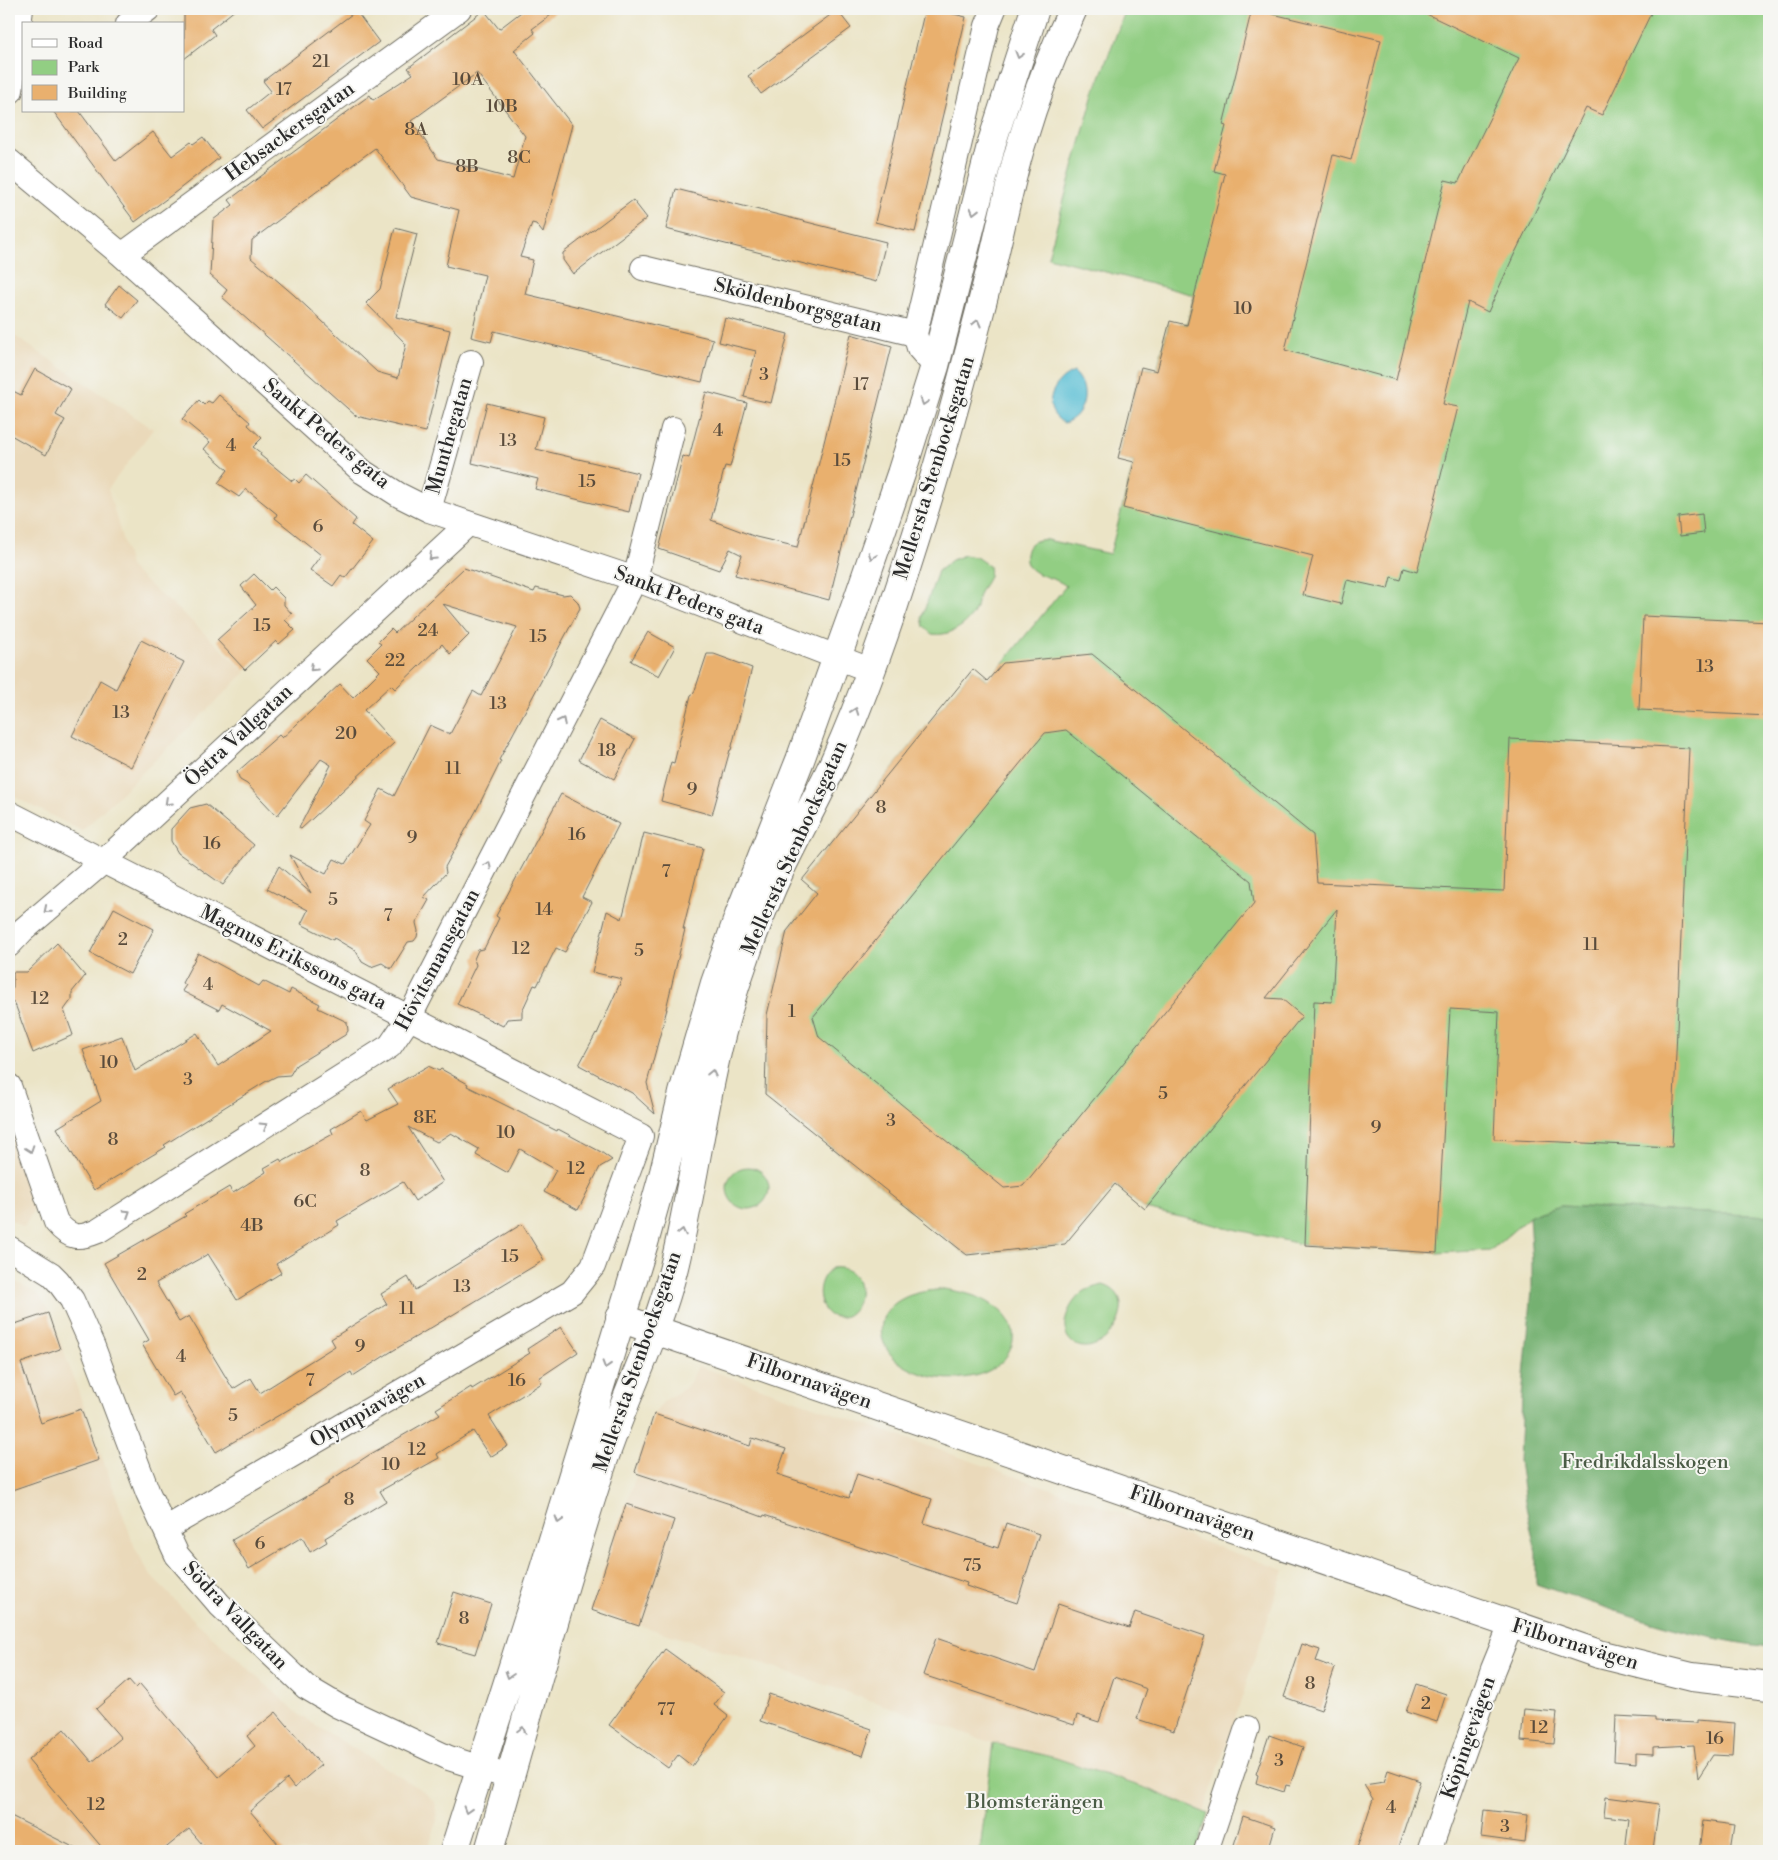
<svg xmlns="http://www.w3.org/2000/svg" width="1778" height="1860" viewBox="0 0 1778 1860" font-family="'Libre Bodoni',serif">
<style>
.built{fill:#ead9ba}
.green{fill:#92ce83;stroke:#5e7c57}
.forest{fill:#75b171;stroke:#506e4e}
.water{fill:#56bed4;stroke:#407480}
.building{fill:#e9b06e;fill-rule:evenodd}
.lines{fill:none;stroke-linecap:round;stroke-linejoin:round}
.minor-casing{stroke:#6e6c61;stroke-width:26}
.tertiary-casing{stroke:#6e6c61;stroke-width:30}
.secondary-casing{stroke:#6e6c61;stroke-width:30}
.minor{stroke:#fff;stroke-width:24}
.tertiary{stroke:#fff;stroke-width:28}
.secondary{stroke:#fff;stroke-width:28}
.oneway{stroke:#a0a0a0}
.labels{text-anchor:middle;dominant-baseline:central;stroke-width:4;stroke-linejoin:round;paint-order:stroke}
.number-label{font-size:18px;fill:#5a4c3c}
.street-label{font-size:20px;fill:#2b2b2b;stroke:#f6f6f2}
.park-label{font-size:20px;fill:#4a5c45;stroke:#f6f6f2}
</style>
<rect width="100%" height="100%" fill="#f6f6f2"/>
<filter id="ink" filterUnits="userSpaceOnUse"><feTurbulence type="fractalNoise" baseFrequency=".02" numOctaves="2"/><feDisplacementMap in="SourceGraphic" scale="10" xChannelSelector="R" yChannelSelector="G"/><feConvolveMatrix kernelMatrix="1 2 1 2 8 2 1 2 1" color-interpolation-filters="sRGB"/></filter>
<filter id="wash" filterUnits="userSpaceOnUse"><feTurbulence type="fractalNoise" baseFrequency=".0096" numOctaves="4" result="noise"/><feDisplacementMap in="SourceGraphic" scale="20" xChannelSelector="R" yChannelSelector="G"/><feGaussianBlur stdDeviation="1.12" result="paint"/><feColorMatrix in="noise" values="0 0 0 0 0 0 0 0 0 0 0 0 0 0 0 0 0 1.4 0 .05"/><feComposite in="paint" operator="in"/></filter>
<g filter="url(#wash)">
<rect width="100%" height="100%" fill="#ebe4c6"/>
<!-- built -->
<path class="built" d="M9 332 153 429 108 489 131 569 187 617 246 672 82 831 9 794Z
M9 1124 39 1201 24 1227 9 1219Z
M9 1278 38 1294 48 1308 135 1548 151 1576 195 1621 301 1716 423 1791 435 1802 437 1820 428 1851H9Z
M698 1366 1284 1570 1204 1812 1151 1790 1056 1758 993 1743 777 1668 591 1610 637 1473 635 1472 654 1414 664 1401 685 1388 691 1381Z"/>
<!-- green -->
<path class="green" d="M1126 9H1769V1216L1561 1206 1540 1212 1529 1217 1491 1250 1437 1253 1305 1245 1145 1209 1115 1184 1065 1244 967 1255 765 1094 767 1015 787 931 817 893 802 880 973 669 988 681 1066 586C1054 575 1022 577 1026 554 1027 549 1028 546 1032 543 1037 540 1041 539 1047 540L1110 554 1134 462 1118 458 1141 367 1157 370 1169 323 1187 324 1194 295 1048 257 1094 93Z
M964 555 976 557 989 566C992 580 983 583 979 595 977 600 977 605 975 610 968 625 949 637 932 634L924 627 922 617 938 571 952 560Z
M727 1188a21 21 0 1 1 42 0a21 21 0 1 1-42 0Z
M832 1268C870 1263 865 1321 837 1317 831 1317 827 1314 824 1309 816 1296 818 1278 832 1268Z
M1103 1285C1147 1298 1101 1364 1073 1343 1056 1330 1069 1303 1082 1293 1088 1288 1096 1287 1103 1285Z
M944 1289C961 1292 979 1295 994 1306 1030 1330 1011 1368 974 1376 960 1379 948 1380 933 1377 918 1373 904 1368 893 1357 876 1339 877 1313 900 1300 913 1292 929 1291 944 1289Z
M993 1743 1056 1758 1151 1790 1208 1814 1196 1851H980Z"/>
<!-- forest -->
<path class="forest" d="M1561 1206 1769 1216V1647C1689 1638 1612 1610 1536 1584V1553L1525 1502 1519 1461 1522 1397 1532 1290V1262L1529 1217 1540 1212Z"/>
<!-- water -->
<path class="water" d="M1074 372C1091 387 1086 416 1064 423 1039 410 1052 380 1074 372Z"/>
<g id="blocks">
<!-- building -->
<path class="building" d="M184 9H236L211 29 215 35 184 59Z
M525 9H559L532 29 535 33 514 50 572 125 543 233 536 224 532 223 520 257 533 260 525 294 713 339 702 382 494 331 491 342 471 337 485 275 446 266 459 210 411 197 375 148 252 240 251 258 294 295 377 372 398 378 406 344 366 303 380 289 395 228 417 234 396 317 450 330 426 432 356 416 222 297 227 290 210 275 213 220 233 205 229 200 370 95 373 100 413 74 408 68 484 10 499 29ZM477 73 525 136 513 179 438 159 411 121Z
M925 9H933L966 17 915 232 875 222Z
M1252 9 1381 40 1351 160 1333 155 1285 350 1396 380 1445 180 1458 183 1519 58 1416 9H1653L1602 115 1586 108 1513 257 1488 312 1468 302 1443 404 1458 407 1417 572 1404 568 1401 580 1391 577 1388 589 1347 580 1341 604 1303 595 1313 556 1123 508 1134 462 1118 458 1141 367 1157 371 1170 321 1187 325 1225 174 1214 171 1226 126 1223 125Z
M837 10 851 28 761 94 748 76Z
M356 11 379 42 262 129 247 110 271 91 263 81Z
M53 111H79L116 161 153 132 172 156 191 142 193 144 203 137 219 158 173 194 135 222Z
M676 189 886 242 876 282 666 229Z
M633 200 647 218 573 274 563 260V253Z
M119 285 137 300 123 318 105 304Z
M725 318 788 334 771 403 744 397 756 351 719 342Z
M851 334 892 346 829 600 735 575 742 555 730 549 719 570 659 549 683 456 689 458 706 392 747 403 730 467 725 466 711 520 756 537 798 547Z
M35 369 71 389 56 415 65 420 46 455 9 434V389L21 395Z
M219 395 250 422 248 425 262 438 253 447 261 453 260 455 292 481 295 479 299 483 306 475 356 519 352 525 373 542 345 578 341 575 333 586 310 570 321 555 275 518 277 514 246 489 239 497 218 483 228 470 204 449 210 442 182 419 199 400 204 405 208 401 212 403Z
M487 403 544 417 536 449 638 473 629 512 535 489 538 479 472 463Z
M1702 514 1704 533 1680 536 1678 517Z
M464 568 534 592 536 588 563 595 570 594 578 602 580 608 499 760 501 761 476 811 445 867 446 873 424 897 429 900 416 923 418 931 417 937 414 941 408 942 391 969 382 963 371 967 362 962 356 951 334 938 333 940 301 924 308 910 267 889 279 866 311 893 290 855 326 874 334 859 345 864 370 825 364 821 381 789 394 796 430 725 450 734 473 691 481 696 517 627 443 604 469 635 450 654 442 644 395 689 391 685 364 710 394 743 301 829 299 828 331 765 321 759 277 816 247 784 240 780 237 772 279 735 282 738 340 684 353 698 380 671 367 658 381 644 378 642 391 629 395 633Z
M254 574 270 590 273 587 284 598V605L292 614 285 620 295 630 279 644 276 641 245 670 217 640 256 605 241 586Z
M1643 616 1769 622V716L1639 710Z
M648 632 675 647 659 676 631 661Z
M141 640 184 662 131 767 72 736 100 680 116 689Z
M707 654H714L752 668 731 750H730L712 815 661 801 671 762 674 763 691 695 694 693Z
M1092 654 1313 835 1317 883 1504 891 1510 739 1689 748 1672 1147 1494 1139 1499 1012 1450 1009 1437 1253 1305 1245 1314 1001 1332 1002 1337 909 1266 998 1282 999 1302 1016 1145 1209 1115 1184 1065 1244 967 1255 765 1094 767 1015 787 931 817 893 802 880 973 669 987 681 1003 663ZM1066 730 1251 881 1254 903 1023 1186 1004 1188 819 1037 813 1017 1045 733Z
M600 720 635 739 614 779 579 760Z
M561 794 619 824 582 897 592 902 565 952 556 948 537 986 534 985 522 1011V1018L507 1019 503 1026 457 1004 476 965 474 959 478 950 484 949 499 918 496 916Z
M206 804 254 845 223 885 178 853 171 841V829L190 808Z
M644 833 703 848 683 929H685L666 1009H667L647 1083 655 1114 632 1093 579 1065 596 1033 597 1034 622 979 592 972 607 911 622 919Z
M114 908 154 929 130 974 90 953Z
M57 943 85 976 72 992V999L64 1010 73 1035 33 1053 15 1004 9 1000V994L13 987V972H27Z
M198 953 259 986 263 981 289 994 291 989 320 1004 318 1008 347 1022 348 1031 345 1035 296 1065 290 1075 277 1076 265 1082 164 1145 166 1147 94 1190 57 1128 101 1101 83 1050 122 1036 135 1071 197 1033 218 1066 271 1031 222 1004 219 1010 182 991 186 985 182 983Z
M428 1066 439 1071 441 1069 468 1084 467 1086 557 1131 558 1129 601 1152 612 1160 600 1167 578 1210 544 1192 556 1170 520 1149 508 1173 476 1155 479 1149 451 1133 437 1142 408 1127 443 1182 415 1201 403 1182 337 1221 339 1225 276 1264 281 1273 237 1300 208 1254 156 1283 179 1322 189 1316 233 1389 251 1378 260 1393 335 1346 331 1339 387 1304 381 1294 408 1277 415 1290 522 1224 544 1260 389 1353 353 1376 351 1372 299 1405 298 1404 216 1452 180 1392 173 1396 142 1344 149 1340 104 1263 186 1216 184 1214 229 1187 233 1193 266 1172 264 1168 280 1159 282 1162 333 1134 331 1129 361 1111 367 1120 398 1104 388 1089Z
M48 1313 60 1349 21 1363 41 1423 81 1409 99 1460 9 1491V1326Z
M561 1327 578 1352 539 1378 542 1383 489 1416 508 1446 490 1457 473 1431 437 1454 439 1458 380 1491 386 1501 325 1538 327 1542 310 1552 302 1537 249 1569 232 1540 330 1483 329 1481 369 1455 440 1414 436 1409 471 1387 472 1389 530 1353 527 1349Z
M654 1414 750 1446 752 1438 786 1449 777 1474 849 1498 857 1474 932 1499 924 1523 998 1548 1006 1523 1039 1534 1017 1603 966 1586 967 1583 764 1515 763 1517 730 1505V1504L636 1473 635 1472Z
M626 1504 674 1520 639 1626 591 1610Z
M454 1592 491 1604 475 1654 438 1643Z
M1058 1604 1129 1628 1135 1612 1205 1636 1174 1731 1137 1719 1147 1689 1114 1677 1099 1722 1077 1715 1074 1725 923 1675 936 1638 1035 1672Z
M1302 1644 1320 1650 1316 1661 1335 1668 1321 1710 1284 1697Z
M665 1649 724 1692 714 1705 728 1716 692 1766 678 1755 668 1768 609 1725Z
M129 1680 136 1688 140 1684 219 1777 255 1746 247 1736 276 1712 321 1765 294 1788 287 1779 250 1811 284 1851H208L189 1829 162 1851H105L28 1760 64 1729 92 1762 121 1738 96 1709Z
M1416 1684 1446 1694 1437 1722 1406 1712Z
M769 1694 872 1729 863 1756 760 1721Z
M1524 1709 1557 1712 1554 1744 1521 1741Z
M1616 1716 1655 1718V1721L1697 1723V1720L1735 1723 1733 1756 1713 1755 1698 1778 1694 1745 1653 1747V1754L1636 1753V1763L1614 1761Z
M1269 1735 1303 1747 1290 1786 1286 1785 1284 1792 1256 1783 1258 1775 1256 1774Z
M1388 1770 1420 1781 1397 1851H1356L1373 1799 1364 1785 1384 1782Z
M1606 1797 1659 1804 1653 1851H1625L1629 1819 1604 1816Z
M1484 1810 1528 1815 1525 1843 1481 1837Z
M9 1815 81 1851H9Z
M1243 1816 1275 1827 1268 1851H1232Z
M1703 1821 1735 1825 1731 1851H1699Z"/>
</g>
</g>
<g filter="url(#ink)">
<use href="#blocks" fill-opacity="0" stroke="#6e6c61" stroke-width="1"/>
<g class="lines">
<defs>
<path id="minor" d="M128 24 148 9
M9 161 122 255 363 472 399 495 429 510 635 579 870 670
M122 255 459 9
M643 268 915 334
M935 366 919 348 915 334 987 26 994 9
M429 510 471 362
M9 813 641 1136 593 1266 572 1292 165 1529
M9 945 23 930 104 861 468 524
M9 1086 56 1222C70 1239 79 1239 98 1231L390 1046 409 1018 635 579 673 429
M9 1248 51 1274 58 1281 72 1300 93 1347 148 1493 165 1529 177 1555 220 1605 306 1687 338 1706 449 1758 509 1777
M1206 1851 1247 1728
M1429 1851 1493 1669 1511 1625"/>
<path id="tertiary" d="M9 90 19 9
M620 1318 1599 1654 1692 1677 1769 1686"/>
<path id="secondary" d="M454 1851 544 1569 644 1243 664 1172 683 1093 715 983 741 910 800 760 858 599 901 474 935 366 992 142 1035 9
M489 1851C525 1726 558 1601 598 1477 620 1406 656 1339 674 1267 698 1169 706 1068 740 972 752 936 766 899 783 864 800 829 819 795 835 760 867 689 892 614 915 540 944 450 968 359 991 268 1001 227 1009 186 1021 145 1035 98 1052 53 1073 9"/>
</defs>
<!-- minor casing -->
<use href="#minor" class="minor-casing"/>
<!-- tertiary casing -->
<use href="#tertiary" class="tertiary-casing"/>
<!-- secondary casing -->
<use href="#secondary" class="secondary-casing"/>
<!-- minor -->
<use href="#minor" class="minor"/>
<!-- tertiary -->
<use href="#tertiary" class="tertiary"/>
<!-- secondary -->
<use href="#secondary" class="secondary"/>
</g>
<!-- one-way arrows -->
<defs><path id="oneway-chevron" d="M-2-3.5L2.5 0L-2 3.5" fill="none" stroke-width="1.6" stroke-linecap="round" stroke-linejoin="round" transform="scale(1.25)"/></defs>
<g class="oneway">
<use href="#oneway-chevron" transform="translate(1019 55) rotate(107)"/>
<use href="#oneway-chevron" transform="translate(974 211) rotate(104)"/>
<use href="#oneway-chevron" transform="translate(977 323) rotate(-76)"/>
<use href="#oneway-chevron" transform="translate(924 402) rotate(108)"/>
<use href="#oneway-chevron" transform="translate(872 556) rotate(109)"/>
<use href="#oneway-chevron" transform="translate(432 557) rotate(137)"/>
<use href="#oneway-chevron" transform="translate(313 668) rotate(137)"/>
<use href="#oneway-chevron" transform="translate(855 711) rotate(-70)"/>
<use href="#oneway-chevron" transform="translate(562 721) rotate(-63)"/>
<use href="#oneway-chevron" transform="translate(168 802) rotate(137)"/>
<use href="#oneway-chevron" transform="translate(488 865) rotate(-63)"/>
<use href="#oneway-chevron" transform="translate(47 910) rotate(140)"/>
<use href="#oneway-chevron" transform="translate(712 1073) rotate(-78)"/>
<use href="#oneway-chevron" transform="translate(264 1126) rotate(-32)"/>
<use href="#oneway-chevron" transform="translate(30 1149) rotate(71)"/>
<use href="#oneway-chevron" transform="translate(127 1213) rotate(-32)"/>
<use href="#oneway-chevron" transform="translate(682 1232) rotate(-78)"/>
<use href="#oneway-chevron" transform="translate(606 1365) rotate(107)"/>
<use href="#oneway-chevron" transform="translate(559 1520) rotate(107)"/>
<use href="#oneway-chevron" transform="translate(509 1675) rotate(108)"/>
<use href="#oneway-chevron" transform="translate(522 1730) rotate(-74)"/>
<use href="#oneway-chevron" transform="translate(467 1810) rotate(107)"/>
</g>
</g>
<g class="labels">
<!-- number labels -->
<g class="number-label">
<text x="321" y="61">21</text>
<text x="468" y="79">10A</text>
<text x="284" y="89">17</text>
<text x="502" y="106">10B</text>
<text x="416" y="129">8A</text>
<text x="519" y="157">8C</text>
<text x="467" y="166">8B</text>
<text x="1243" y="308">10</text>
<text x="764" y="374">3</text>
<text x="861" y="384">17</text>
<text x="718" y="430">4</text>
<text x="508" y="440">13</text>
<text x="231" y="445">4</text>
<text x="842" y="460">15</text>
<text x="587" y="481">15</text>
<text x="318" y="526">6</text>
<text x="262" y="625">15</text>
<text x="428" y="630">24</text>
<text x="538" y="636">15</text>
<text x="395" y="660">22</text>
<text x="1705" y="666">13</text>
<text x="498" y="703">13</text>
<text x="121" y="712">13</text>
<text x="346" y="733">20</text>
<text x="607" y="750">18</text>
<text x="453" y="768">11</text>
<text x="692" y="789">9</text>
<text x="881" y="807">8</text>
<text x="577" y="834">16</text>
<text x="412" y="837">9</text>
<text x="212" y="843">16</text>
<text x="666" y="871">7</text>
<text x="333" y="899">5</text>
<text x="544" y="909">14</text>
<text x="388" y="915">7</text>
<text x="123" y="939">2</text>
<text x="1591" y="944">11</text>
<text x="521" y="948">12</text>
<text x="639" y="950">5</text>
<text x="208" y="984">4</text>
<text x="40" y="998">12</text>
<text x="792" y="1011">1</text>
<text x="109" y="1062">10</text>
<text x="188" y="1079">3</text>
<text x="1163" y="1093">5</text>
<text x="425" y="1117">8E</text>
<text x="891" y="1120">3</text>
<text x="1376" y="1127">9</text>
<text x="506" y="1132">10</text>
<text x="113" y="1139">8</text>
<text x="576" y="1168">12</text>
<text x="365" y="1170">8</text>
<text x="305" y="1201">6C</text>
<text x="252" y="1225">4B</text>
<text x="510" y="1256">15</text>
<text x="142" y="1274">2</text>
<text x="462" y="1286">13</text>
<text x="407" y="1308">11</text>
<text x="360" y="1346">9</text>
<text x="181" y="1356">4</text>
<text x="310" y="1380">7</text>
<text x="517" y="1380">16</text>
<text x="233" y="1415">5</text>
<text x="417" y="1449">12</text>
<text x="391" y="1464">10</text>
<text x="349" y="1499">8</text>
<text x="260" y="1543">6</text>
<text x="972" y="1565">75</text>
<text x="464" y="1618">8</text>
<text x="1310" y="1683">8</text>
<text x="1426" y="1703">2</text>
<text x="666" y="1709">77</text>
<text x="1539" y="1727">12</text>
<text x="1715" y="1738">16</text>
<text x="1279" y="1760">3</text>
<text x="96" y="1804">12</text>
<text x="1391" y="1807">4</text>
<text x="1505" y="1826">3</text>
</g>
<!-- street labels -->
<g class="street-label">
<text transform="translate(290 132) rotate(-36)">Hebsackersgatan</text>
<text transform="translate(798 306) rotate(14)">Sköldenborgsgatan</text>
<text transform="translate(326 434) rotate(40)">Sankt Peders gata</text>
<text transform="translate(450 436) rotate(-74)">Munthegatan</text>
<text transform="translate(935 468) rotate(-73)">Mellersta Stenbocksgatan</text>
<text transform="translate(689 601) rotate(21)">Sankt Peders gata</text>
<text transform="translate(239 736) rotate(-43)">Östra Vallgatan</text>
<text transform="translate(795 848) rotate(-66)">Mellersta Stenbocksgatan</text>
<text transform="translate(293 958) rotate(27)">Magnus Erikssons gata</text>
<text transform="translate(438 960) rotate(-62)">Hövitsmansgatan</text>
<text transform="translate(638 1362) rotate(-71)">Mellersta Stenbocksgatan</text>
<text transform="translate(809 1382) rotate(19)">Filbornavägen</text>
<text transform="translate(368 1411) rotate(-30)">Olympiavägen</text>
<text transform="translate(1192 1514) rotate(19)">Filbornavägen</text>
<text transform="translate(235 1616) rotate(46)">Södra Vallgatan</text>
<text transform="translate(1575 1645) rotate(17)">Filbornavägen</text>
<text transform="translate(1469 1738) rotate(-71)">Köpingevägen</text>
</g>
<!-- park labels -->
<g class="park-label">
<text x="1645" y="1462">Fredrikdalsskogen</text>
<text x="1035" y="1802">Blomsterängen</text>
</g>
</g>
<!-- margin -->
<rect width="1778" height="1860" fill="none" stroke="#f6f6f2" stroke-width="30"/>
<!-- legend -->
<rect x="22" y="22" width="162" height="90" fill="#f6f6f2" stroke="#a5a5a2"/>
<rect x="32" y="39" width="25" height="8" fill="#ffffff" stroke="#a5a5a2"/>
<text x="68" y="48" font-size="15" fill="#2b2b2b">Road</text>
<rect x="32" y="60" width="25" height="15" fill="#92ce83" stroke="#a5a5a2"/>
<text x="68" y="72" font-size="15" fill="#2b2b2b">Park</text>
<rect x="32" y="85" width="25" height="15" fill="#e9b06e" stroke="#a5a5a2"/>
<text x="68" y="98" font-size="15" fill="#2b2b2b">Building</text>
</svg>
